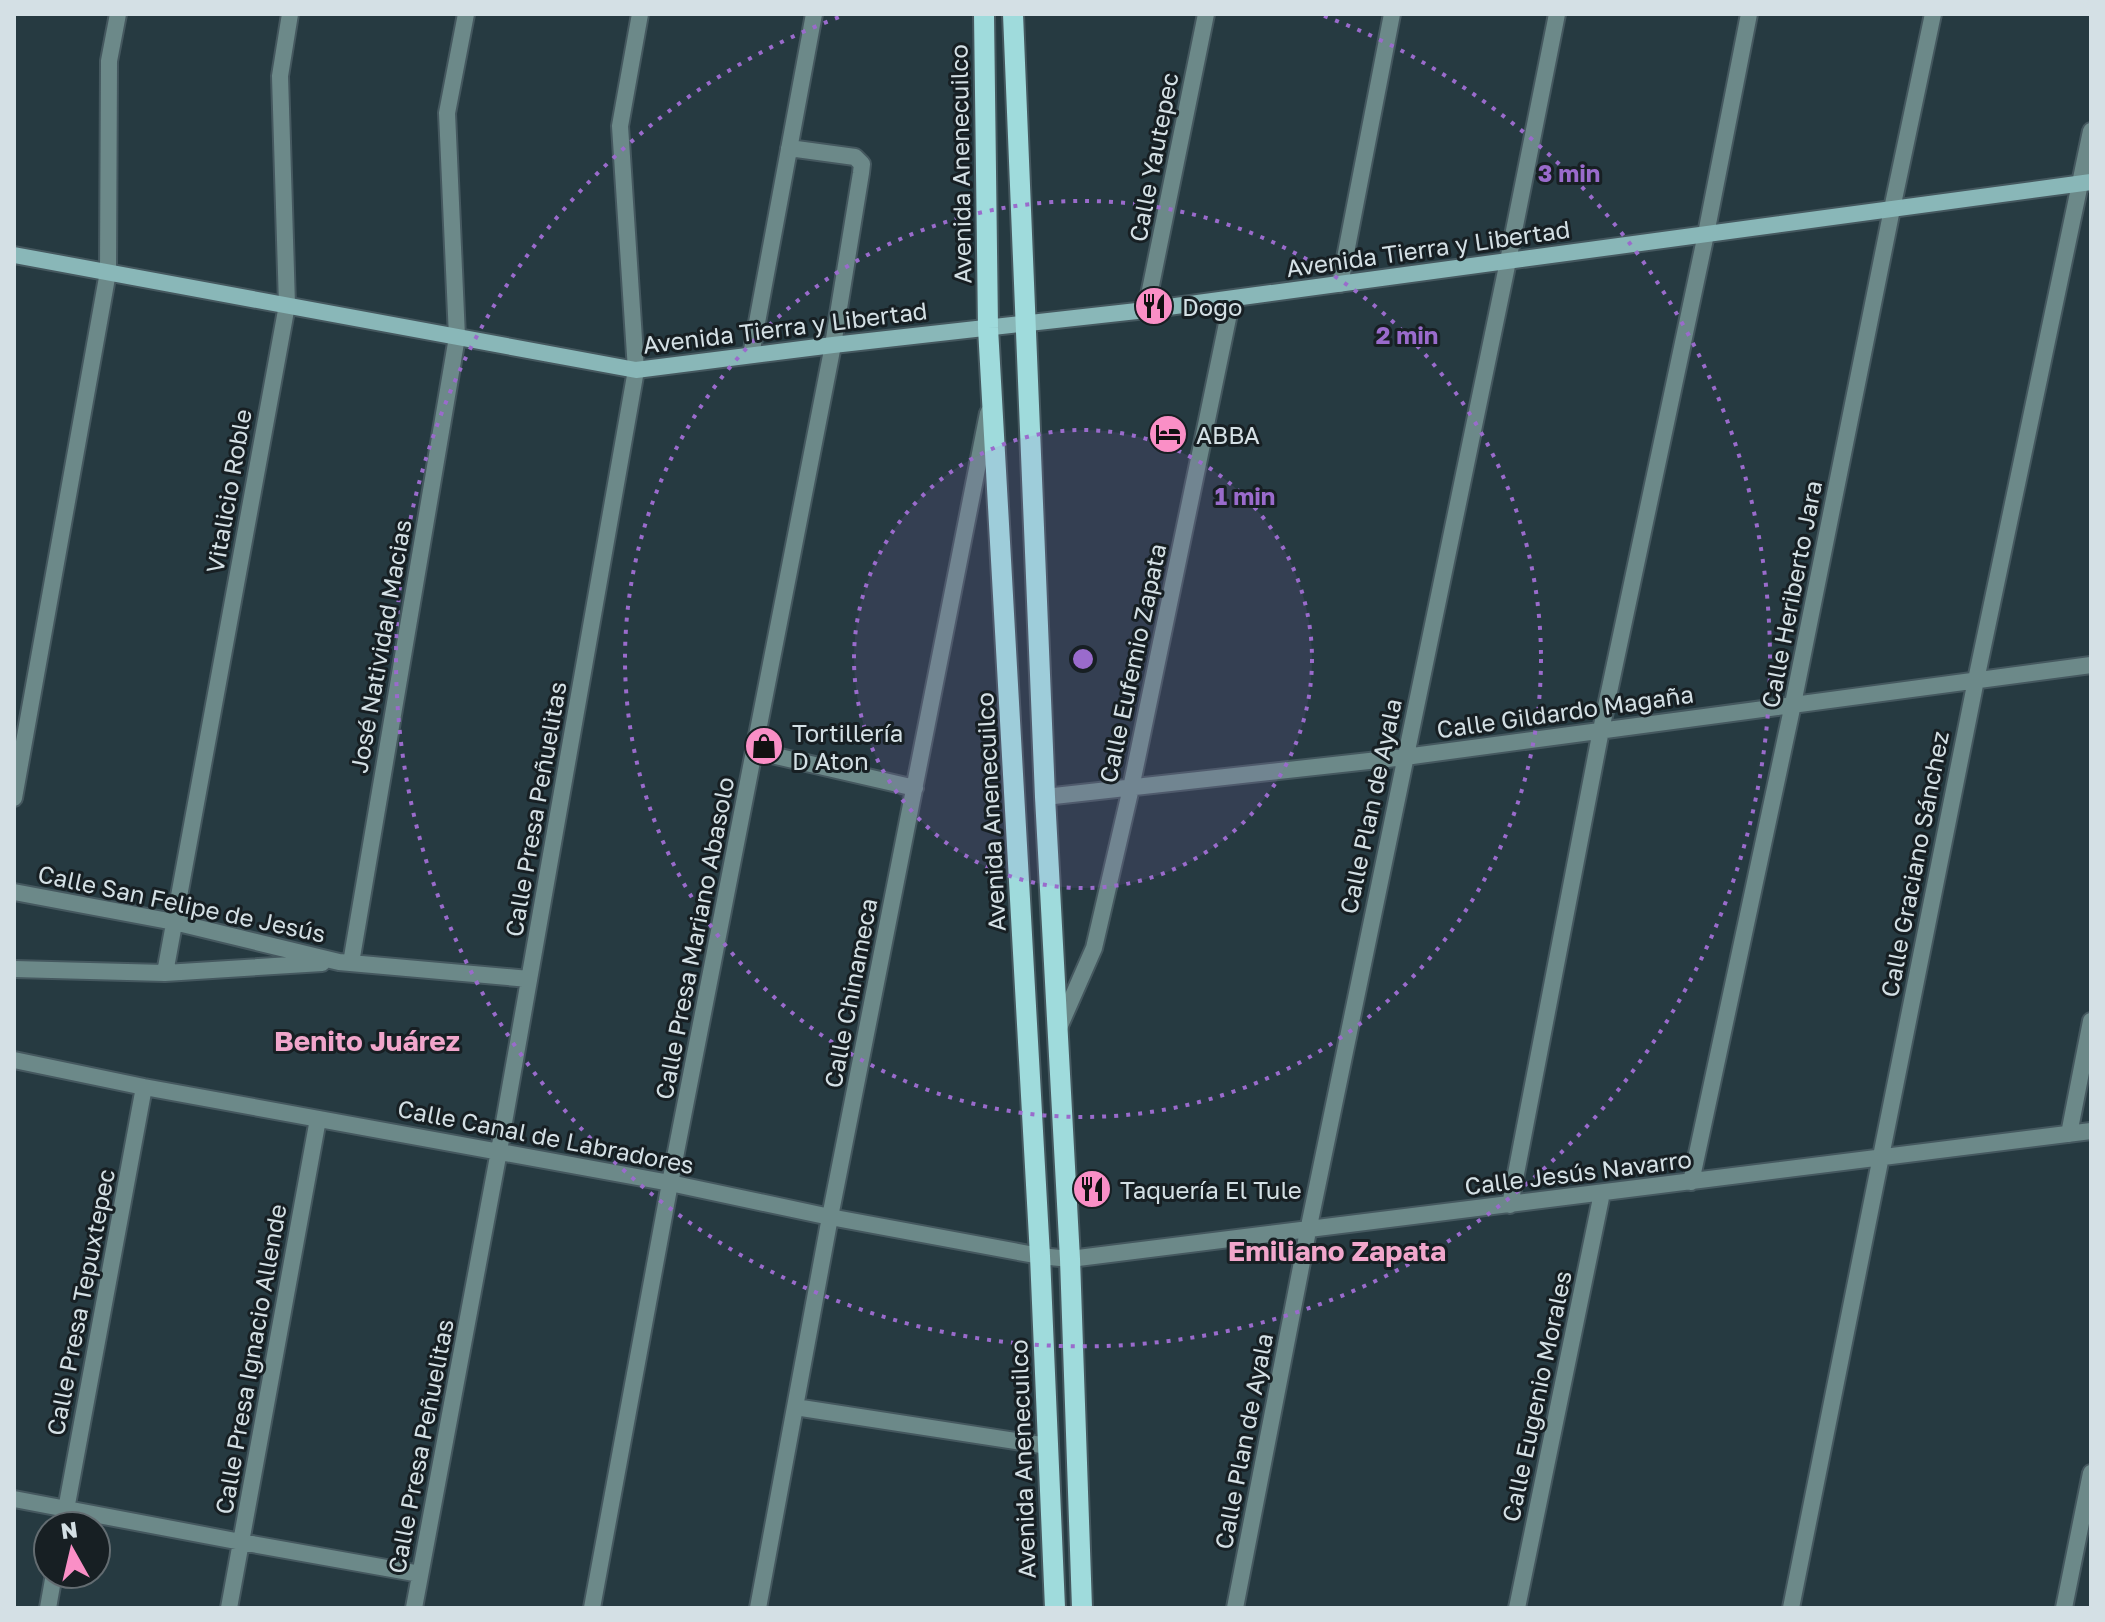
<svg xmlns="http://www.w3.org/2000/svg" width="2105" height="1622" viewBox="0 0 2105 1622" font-family="'Golos Text',sans-serif">
<style>
.lines{fill:none;stroke-linecap:round;stroke-linejoin:round}
.street-casing{stroke:#45585f;stroke-width:20}
.secondary-casing{stroke:#45585f;stroke-width:20}
.primary-casing{stroke:#45585f;stroke-width:24}
.street{stroke:#6c8989;stroke-width:16}
.secondary{stroke:#89b7b8;stroke-width:16}
.primary{stroke:#9fdbdc;stroke-width:20}
.ring{fill:none;stroke:#9a6bcc;stroke-width:4;stroke-dasharray:4 8}
.labels{text-anchor:middle;dominant-baseline:central;stroke-width:6;stroke-linejoin:round;paint-order:stroke}
.street-label{font-size:24px;fill:#d4e0e5;stroke:#171f23}
.poi-label{font-size:24px;fill:#d4e0e5;stroke:#171f23;text-anchor:start}
.quarter-label{font-size:28px;font-weight:bold;fill:#f1a6cb;stroke:#171f23}
.centre{fill:#9a6bcc;stroke:#171f23;stroke-width:4}
.ring-label{font-size:24px;text-anchor:middle;font-weight:bold;fill:#9a6bcc;stroke:#171f23;stroke-width:6;stroke-linejoin:round;paint-order:stroke}
</style>
<rect width="100%" height="100%" fill="#263a41"/>
<g class="lines">
<defs>
<path id="street" d="M1340 284 1392 14
M1146 310 1206 14
M751 355 814 14
M754 751 915 788
M1045 797 1405 757 2091 665
M14 798 108 272 109 61 118 14
M14 892 174 922 339 962 529 979
M351 963 457 337 447 113 466 14
M14 969 165 973 322 963
M165 973 287 305 280 76 290 14
M1058 1030 1094 948 1131 788 1232 299
M14 1060 144 1087 670 1183 830 1217 1040 1256 1070 1259 2091 1131
M2069 1134 2091 1021
M1691 1182 1793 704 1892 209 1933 14
M1510 1205 1601 730 1706 234 1749 14
M795 1407 1048 1446
M14 1499 241 1542 420 1574
M63 1526 144 1087
M48 1608 54 1574
M229 1608 318 1119
M414 1608 499 1151 636 370 620 126 640 14
M592 1608 670 1183 833 345 861 173 862 164 855 157 789 148
M758 1608 830 1217 988 413
M1235 1608 1308 1231 1508 261 1557 14
M1517 1608 1602 1193
M1791 1608 1976 680 2091 131
M2064 1608 2091 1473"/>
<path id="secondary" d="M14 255 636 370 833 345 1146 310 2091 182"/>
<path id="primary" d="M984 14 988 328 1040 1256 1055 1608
M1013 14 1045 797 1070 1259 1082 1608"/>
</defs>
<!-- street casing -->
<use href="#street" class="street-casing"/>
<!-- secondary casing -->
<use href="#secondary" class="secondary-casing"/>
<!-- primary casing -->
<use href="#primary" class="primary-casing"/>
<!-- street -->
<use href="#street" class="street"/>
<!-- secondary -->
<use href="#secondary" class="secondary"/>
<!-- primary -->
<use href="#primary" class="primary"/>
</g>
<!-- distance rings -->
<circle cx="1083" cy="659" r="229" fill="#9a6bcc" fill-opacity=".12"/>
<g class="ring">
<circle cx="1083" cy="659" r="229"/>
<circle cx="1083" cy="659" r="458"/>
<path d="M1324 16A687 687 0 1 1 842 16"/>
</g>
<!-- icons -->
<defs>
<symbol id="restaurant-disc" viewBox="-11 -11 22 22"><circle r="9.5" fill="#fa8fc6" stroke="#171f23"/><path d="M-5-6h1v4h1v-4h1v4h1v-4h1v5L-1.5 .5V6h-2V.5L-5-1ZM5-6V6H3V1.5H1.5Q1.5-4 5-6Z" fill="#111"/></symbol>
<symbol id="hotel-disc" viewBox="-11 -11 22 22"><circle r="9.5" fill="#fa8fc6" stroke="#171f23"/><path d="M-6-4.5h1.5V1H6V5H4.5V3h-9V5H-6ZM-4 0a1.8 1.8 0 1 1 3.6 0ZM.5 0V-2.5h3Q6-2.5 6 0Z" fill="#111"/></symbol>
<symbol id="shop-disc" viewBox="-11 -11 22 22"><circle r="9.5" fill="#fa8fc6" stroke="#171f23"/><path d="M-5-2.5h2.3a2.7 3.5 0 0 1 5.4 0H5L5.5 6h-11ZM-1.5-2.5h3a1.5 2.3 0 0 0-3 0Z" fill="#111"/></symbol>
</defs>
<g fill-rule="evenodd">
<use href="#restaurant-disc" x="1132" y="284" width="44" height="44"/>
<use href="#hotel-disc" x="1146" y="412" width="44" height="44"/>
<use href="#shop-disc" x="742" y="724" width="44" height="44"/>
<use href="#restaurant-disc" x="1070" y="1167" width="44" height="44"/>
</g>
<g class="labels">
<!-- street labels -->
<g class="street-label">
<text transform="translate(1153 157) rotate(-79)">Calle Yautepec</text>
<text transform="translate(960 164) rotate(-91)">Avenida Anenecuilco</text>
<text transform="translate(1428 248) rotate(-8)">Avenida Tierra y Libertad</text>
<text transform="translate(785 327) rotate(-7)">Avenida Tierra y Libertad</text>
<text transform="translate(228 491) rotate(-80)">Vitalicio Roble</text>
<text transform="translate(1791 594) rotate(-79)">Calle Heriberto Jara</text>
<text transform="translate(380 646) rotate(-80)">José Natividad Macias</text>
<text transform="translate(1132 663) rotate(-78)">Calle Eufemio Zapata</text>
<text transform="translate(1565 711) rotate(-8)">Calle Gildardo Magaña</text>
<text transform="translate(1370 806) rotate(-78)">Calle Plan de Ayala</text>
<text transform="translate(535 809) rotate(-80)">Calle Presa Peñuelitas</text>
<text transform="translate(990 812) rotate(-93)">Avenida Anenecuilco</text>
<text transform="translate(1914 864) rotate(-79)">Calle Graciano Sánchez</text>
<text transform="translate(182 903) rotate(12)">Calle San Felipe de Jesús</text>
<text transform="translate(694 938) rotate(-79)">Calle Presa Mariano Abasolo</text>
<text transform="translate(850 993) rotate(-79)">Calle Chinameca</text>
<text transform="translate(546 1136) rotate(11)">Calle Canal de Labradores</text>
<text transform="translate(1578 1172) rotate(-7)">Calle Jesús Navarro</text>
<text transform="translate(80 1302) rotate(-79)">Calle Presa Tepuxtepec</text>
<text transform="translate(250 1359) rotate(-80)">Calle Presa Ignacio Allende</text>
<text transform="translate(1536 1396) rotate(-78)">Calle Eugenio Morales</text>
<text transform="translate(1243 1441) rotate(-79)">Calle Plan de Ayala</text>
<text transform="translate(420 1446) rotate(-79)">Calle Presa Peñuelitas</text>
<text transform="translate(1022 1459) rotate(-92)">Avenida Anenecuilco</text>
</g>
<!-- poi labels -->
<g class="poi-label">
<text x="1182" y="306">Dogo</text>
<text x="1196" y="434">ABBA</text>
<text x="792" y="732">Tortillería<tspan x="792" dy="28">D Aton</tspan></text>
<text x="1120" y="1189">Taquería El Tule</text>
</g>
<!-- quarter labels -->
<g class="quarter-label">
<text x="367" y="1040">Benito Juárez</text>
<text x="1337" y="1250">Emiliano Zapata</text>
</g>
</g>
<circle cx="1083" cy="659" r="12" class="centre"/>
<g class="ring-label">
<text x="1569" y="182">3 min</text>
<text x="1407" y="344">2 min</text>
<text x="1245" y="505">1 min</text>
</g>
<!-- border -->
<rect width="2105" height="1622" fill="none" stroke="#d4e0e5" stroke-width="32"/>
<!-- north arrow -->
<g transform="translate(72 1550) rotate(352)"><circle r="38" fill="#171f23" stroke="#636c71" stroke-width="2"/>
<path d="M0-6L14 30L0 20L-14 30Z" fill="#fa8fc6"/>
<text y="-12" font-size="22" font-weight="bold" text-anchor="middle" fill="#d4e0e5">N</text>
</g>
</svg>
